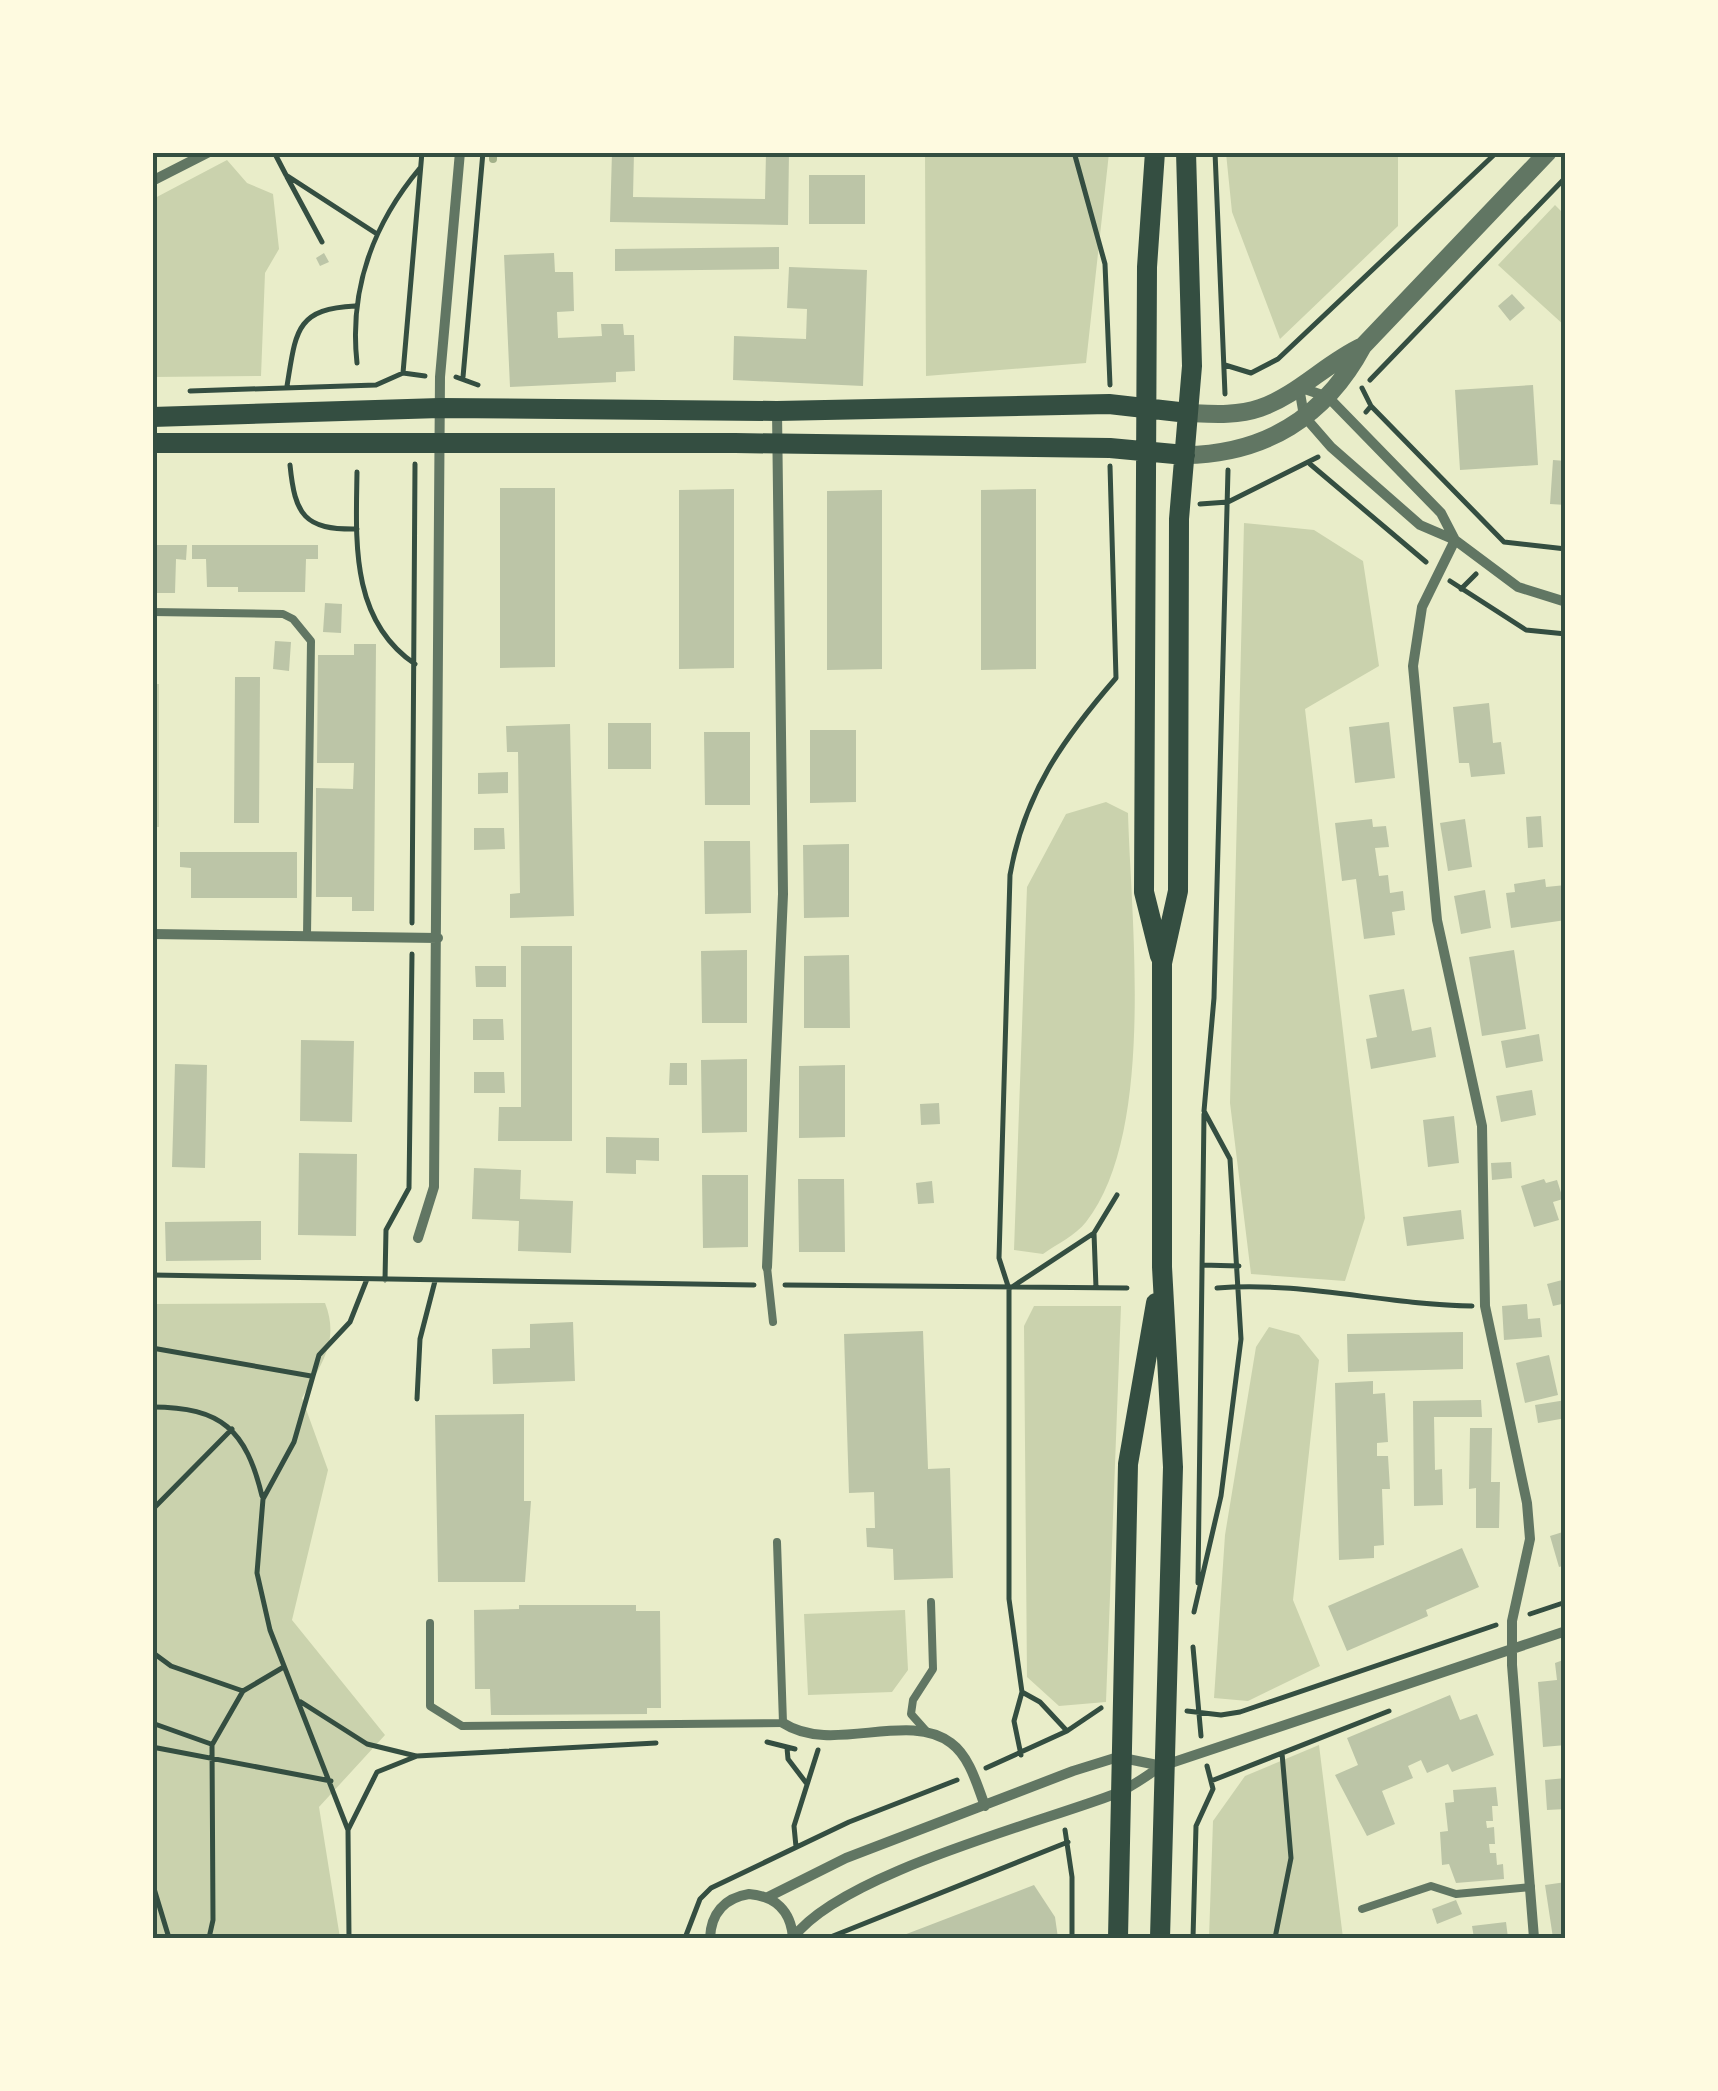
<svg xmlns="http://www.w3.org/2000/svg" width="1718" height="2091" viewBox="0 0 1718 2091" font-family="Quicksand,sans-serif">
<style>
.green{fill:#cad2ad}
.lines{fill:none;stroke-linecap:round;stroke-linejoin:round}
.stream{stroke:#a3b18a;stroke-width:8}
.building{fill:#bcc5a7}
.path{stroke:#344e41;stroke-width:5}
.service{stroke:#617663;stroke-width:8}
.minor{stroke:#617663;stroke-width:10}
.tertiary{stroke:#617663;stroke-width:18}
.secondary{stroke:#344e41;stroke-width:20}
.neatline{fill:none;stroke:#344e41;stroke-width:4}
</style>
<rect width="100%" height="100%" fill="#e9edc9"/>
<!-- green -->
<path class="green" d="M925 153H1109L1086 363 926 376Z
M1226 153H1398V226L1280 339 1232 212Z
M227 160 247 183 273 194 279 249 265 273 261 376 153 377V199Z
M1555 205 1565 215V326L1498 265Z
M1244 523 1314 530 1363 561 1379 666 1305 709 1365 1218 1345 1281 1251 1274 1230 1103Z
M153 684H159V827H152Z
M1106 802 1128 813C1131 921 1156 1133 1086 1222 1076 1235 1057 1244 1043 1254L1014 1250 1027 887 1066 814Z
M325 1303C340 1341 321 1365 302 1398L328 1470 292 1620 385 1735 319 1807 340 1938H153L152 1304Z
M1034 1306H1121L1106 1702 1059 1706 1027 1677 1024 1326Z
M1269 1327 1299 1335 1319 1360 1293 1600 1320 1666 1248 1701 1214 1698 1225 1535 1256 1347Z
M905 1610 908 1670 892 1692 808 1695 804 1614Z
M1319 1745 1343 1938H1209L1213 1821 1245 1776Z"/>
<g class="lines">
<!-- stream -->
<path class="stream" d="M493 159V152"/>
</g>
<!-- building -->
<path class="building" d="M612 152H634L633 197 765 199 766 152H789L788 225 610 222Z
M809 175H865V224H809Z
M779 247V269L615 271V249Z
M324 253 329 262 320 266 316 258Z
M554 253 555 272H573L574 311 557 312 558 338 602 336 601 324H623L624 335H634L635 371 616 372V382L510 387 504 255Z
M789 267 867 270 863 386 733 380 734 336 806 339 807 309 787 308Z
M1512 294 1525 308 1510 321 1498 306Z
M1533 385 1538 465 1460 470 1455 390Z
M1553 460 1566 461V505L1550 504Z
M500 488H555V667L500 668Z
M734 489V668L679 669V490Z
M1036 489V669L981 670V490Z
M882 490V669L827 670V491Z
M152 545H187L186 560 176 559 175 593H152Z
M192 545H318V559H306L305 592H238V587H207L206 559H192Z
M325 603 342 604 341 633 323 632Z
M275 641 291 642 289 671 273 669Z
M354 644H376L374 911H352V897H316V788L353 789 354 763H317L318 655H354Z
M235 677H260L259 823H234Z
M1489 703 1493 743 1501 742 1505 774 1471 777 1469 763H1459L1453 707Z
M1389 722 1395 778 1355 783 1349 727Z
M608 723H651V769H608Z
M570 724 574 916 510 918V894L520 893 518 752H507L506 726Z
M810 730H856V802L810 803Z
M704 732H750V805H705Z
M508 772V793L478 794V773Z
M1541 816 1543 847 1528 848 1526 817Z
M1372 819 1373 827 1386 826 1389 847 1375 848 1379 876 1388 875 1390 893 1403 891 1405 910 1392 912 1395 935 1364 939 1356 879 1342 881 1335 823Z
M1465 819 1472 867 1448 871 1440 823Z
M474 828H504L505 849 474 850Z
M704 841H750L751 913 705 914Z
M849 844V917L804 918 803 845Z
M180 852H297V898H191V868L180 867Z
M1545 879 1546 887 1566 885V920L1511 928 1506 893 1515 892 1514 884Z
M1485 890 1491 928 1461 934 1454 896Z
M521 946H572V1141H498L499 1107H521Z
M747 950V1023H702L701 951Z
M1514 950 1526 1029 1482 1036 1469 957Z
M849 955 850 1028H804V956Z
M475 966H506V987H476Z
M1404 989 1412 1031 1431 1027 1436 1057 1371 1069 1366 1039 1377 1037 1369 995Z
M473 1019H503L504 1040H473Z
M1539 1034 1543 1061 1506 1068 1501 1041Z
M301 1040 354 1041 352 1122 300 1121Z
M747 1059V1132L702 1133 701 1060Z
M670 1063H687V1085H669Z
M175 1064 207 1065 205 1168 172 1167Z
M845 1065V1137L799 1138V1066Z
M474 1072H504L505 1093H474Z
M1532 1090 1536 1115 1501 1122 1496 1096Z
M939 1103 940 1124 921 1125 920 1104Z
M1454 1116 1459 1163 1428 1167 1423 1120Z
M606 1137 659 1138V1161L636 1160V1174L606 1173Z
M299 1153 357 1154 356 1236 298 1235Z
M1511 1162 1512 1178 1492 1180 1491 1163Z
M474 1168 521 1170 520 1199 573 1201 571 1253 518 1251 519 1221 472 1219Z
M702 1175H748V1247L703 1248Z
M798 1179H844L845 1252H799Z
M1544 1179 1546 1183 1557 1180 1563 1199 1553 1202 1559 1220 1534 1227 1521 1186Z
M932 1181 934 1203 918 1204 916 1183Z
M1461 1210 1464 1239 1407 1246 1403 1217Z
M261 1221V1260L166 1261 165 1222Z
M1566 1279V1303L1553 1306 1547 1284Z
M1527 1304 1528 1319 1540 1318 1542 1337 1504 1340 1502 1306Z
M573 1322 575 1381 493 1384 492 1349 530 1348V1324Z
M923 1331 928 1469 950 1468 953 1578 894 1580 893 1549 867 1547 866 1528H875L874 1492 849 1493 844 1334Z
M1463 1332V1369L1348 1372 1347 1334Z
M1549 1355 1558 1395 1525 1403 1516 1363Z
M1373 1381V1394L1385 1393 1388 1442 1377 1443V1456H1388L1390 1489H1382L1384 1545 1374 1546V1558L1339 1560 1335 1383Z
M1481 1400 1482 1417H1434L1435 1470 1442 1469 1443 1505 1414 1506 1413 1401Z
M1566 1400V1418L1538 1423 1535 1405Z
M524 1414V1501H531L525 1582H438L435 1415Z
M1470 1428H1492L1491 1482H1500L1499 1528H1476V1488L1469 1489Z
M1566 1531V1565L1559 1567 1550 1536Z
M1462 1548 1479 1587 1426 1610 1428 1616 1347 1651 1328 1606Z
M519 1605H636V1611H660L661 1708H647V1714L491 1715 490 1689H475L474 1610 519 1609Z
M1566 1659V1745L1543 1747 1538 1682 1557 1680 1555 1663Z
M1450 1695 1460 1720 1477 1714 1494 1755 1452 1772 1448 1764 1427 1773 1421 1760 1408 1766 1413 1778 1382 1791 1395 1824 1367 1836 1335 1775 1358 1765 1347 1738Z
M1566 1778V1809L1547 1810 1545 1780Z
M1496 1787 1498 1806H1492L1493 1821H1486L1487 1828 1494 1827 1495 1844H1489L1490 1853H1496L1497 1865 1503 1864 1504 1879 1456 1883 1449 1864 1442 1865 1440 1832 1448 1831 1445 1803 1454 1802 1453 1790Z
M1566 1882V1937L1553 1938 1545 1885Z
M1034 1885 1055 1917 1058 1938H896Z
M1456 1900 1462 1914 1437 1924 1432 1909Z
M1506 1922 1508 1938H1474L1472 1926Z"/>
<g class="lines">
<!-- path -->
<path class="path" d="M274 152 286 175 377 234
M1074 152 1105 264 1110 385
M1215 152 1225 394
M287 177 322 242
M357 363C349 290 373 224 420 168
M1225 365 1251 373 1278 359 1497 152
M403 373 425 376
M456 377 478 385
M463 377 483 152
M1370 380 1566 177
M287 386C296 332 295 309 355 306
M1362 388 1371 406 1366 412
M190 391 376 385 403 373 422 152
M1371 406 1504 542 1566 549
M1310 464 1426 562
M290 465C295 515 304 530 357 529
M357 472C356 541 350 620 415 664
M1200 504 1228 502 1318 457
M1450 581 1526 630 1566 634
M1461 589 1476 574
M412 923 415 464
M1094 1233 1096 1288
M1202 1265 1239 1266
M152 1275 754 1285
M385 1280 386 1230 409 1188 412 954
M785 1285 1127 1288
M1012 1287 1094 1233 1117 1195
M1217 1288C1302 1281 1387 1305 1472 1306
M152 1348 311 1376
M417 1399 420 1339 435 1281
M152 1407C222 1407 246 1430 262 1496
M152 1510 232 1429
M1198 1583 1204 1114
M1194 1612 1221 1496 1241 1339 1230 1159 1204 1111 1214 998 1228 470
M1530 1614 1566 1602
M1193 1647 1201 1736
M152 1652 171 1666 243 1691
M301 1702 367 1744 416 1756
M1187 1711 1221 1715 1240 1712 1496 1625
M152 1723 211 1744
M1067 1731 1101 1708
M767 1742 795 1749
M152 1747 331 1781
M787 1748 788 1759 807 1784
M1021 1755 1014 1721 1022 1692
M986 1768 1067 1731 1040 1702 1022 1692 1009 1599V1289L999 1258 1010 875C1024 794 1063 739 1116 678L1110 466
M1211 1781 1389 1711
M348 1830 377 1772 417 1756 656 1743
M1065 1830 1072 1877V1938
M796 1847 794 1826 818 1750
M152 1882 169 1938
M209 1938 213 1920 212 1745 243 1691 282 1668
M349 1938 348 1830 270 1630 257 1573 263 1499 294 1442 319 1355 350 1322 367 1279
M685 1938 700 1899 711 1888 849 1822 957 1780
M828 1938 1068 1842
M1193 1938 1196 1826 1213 1789 1207 1766
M1275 1938 1291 1858 1282 1753"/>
<!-- service -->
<path class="service" d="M152 612 283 614 293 619 311 641 307 936
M767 1267 773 1322
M430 1623V1706L462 1726 783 1723 777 1542
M927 1732 911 1714 913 1700 933 1669 931 1602
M1362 1909 1431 1886 1456 1894 1531 1887"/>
<!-- minor -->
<path class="minor" d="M152 181 209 152
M1455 540 1422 607 1413 666 1437 920 1482 1126 1485 1306 1527 1503 1530 1539 1512 1621V1665L1534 1938
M1455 540 1441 513 1328 397 1299 387 1304 416 1331 447 1420 525 1455 540 1518 587 1566 602
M152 934 438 938
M418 1238 434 1187 440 377 460 152
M767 1267 783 894 777 411
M783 1723C832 1755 908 1710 951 1743 970 1757 977 1785 985 1806
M768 1897 846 1858 1073 1771 1118 1757 1162 1766
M710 1938C711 1914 724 1898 749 1894 775 1896 791 1911 793 1938
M793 1938C840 1874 1036 1824 1115 1794 1131 1788 1147 1775 1162 1766L1566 1631"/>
<!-- tertiary -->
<path class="tertiary" d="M1188 413C1212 414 1237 416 1260 408 1298 395 1326 363 1363 346
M1185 455C1265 454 1325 417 1363 346L1548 152"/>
<!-- secondary -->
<path class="secondary" d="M1155 152 1147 267 1144 892 1160 956
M152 417 440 408 777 411 1109 404 1188 413
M152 443H735L1110 448 1185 455
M1118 1938 1128 1464 1156 1303
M1160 1938 1173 1467 1162 1267V963L1178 891 1179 519 1192 366 1186 152"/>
</g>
<!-- border -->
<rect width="1718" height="2091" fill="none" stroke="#fefae0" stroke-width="310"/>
<rect x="155" y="155" width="1408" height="1781" class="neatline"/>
</svg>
